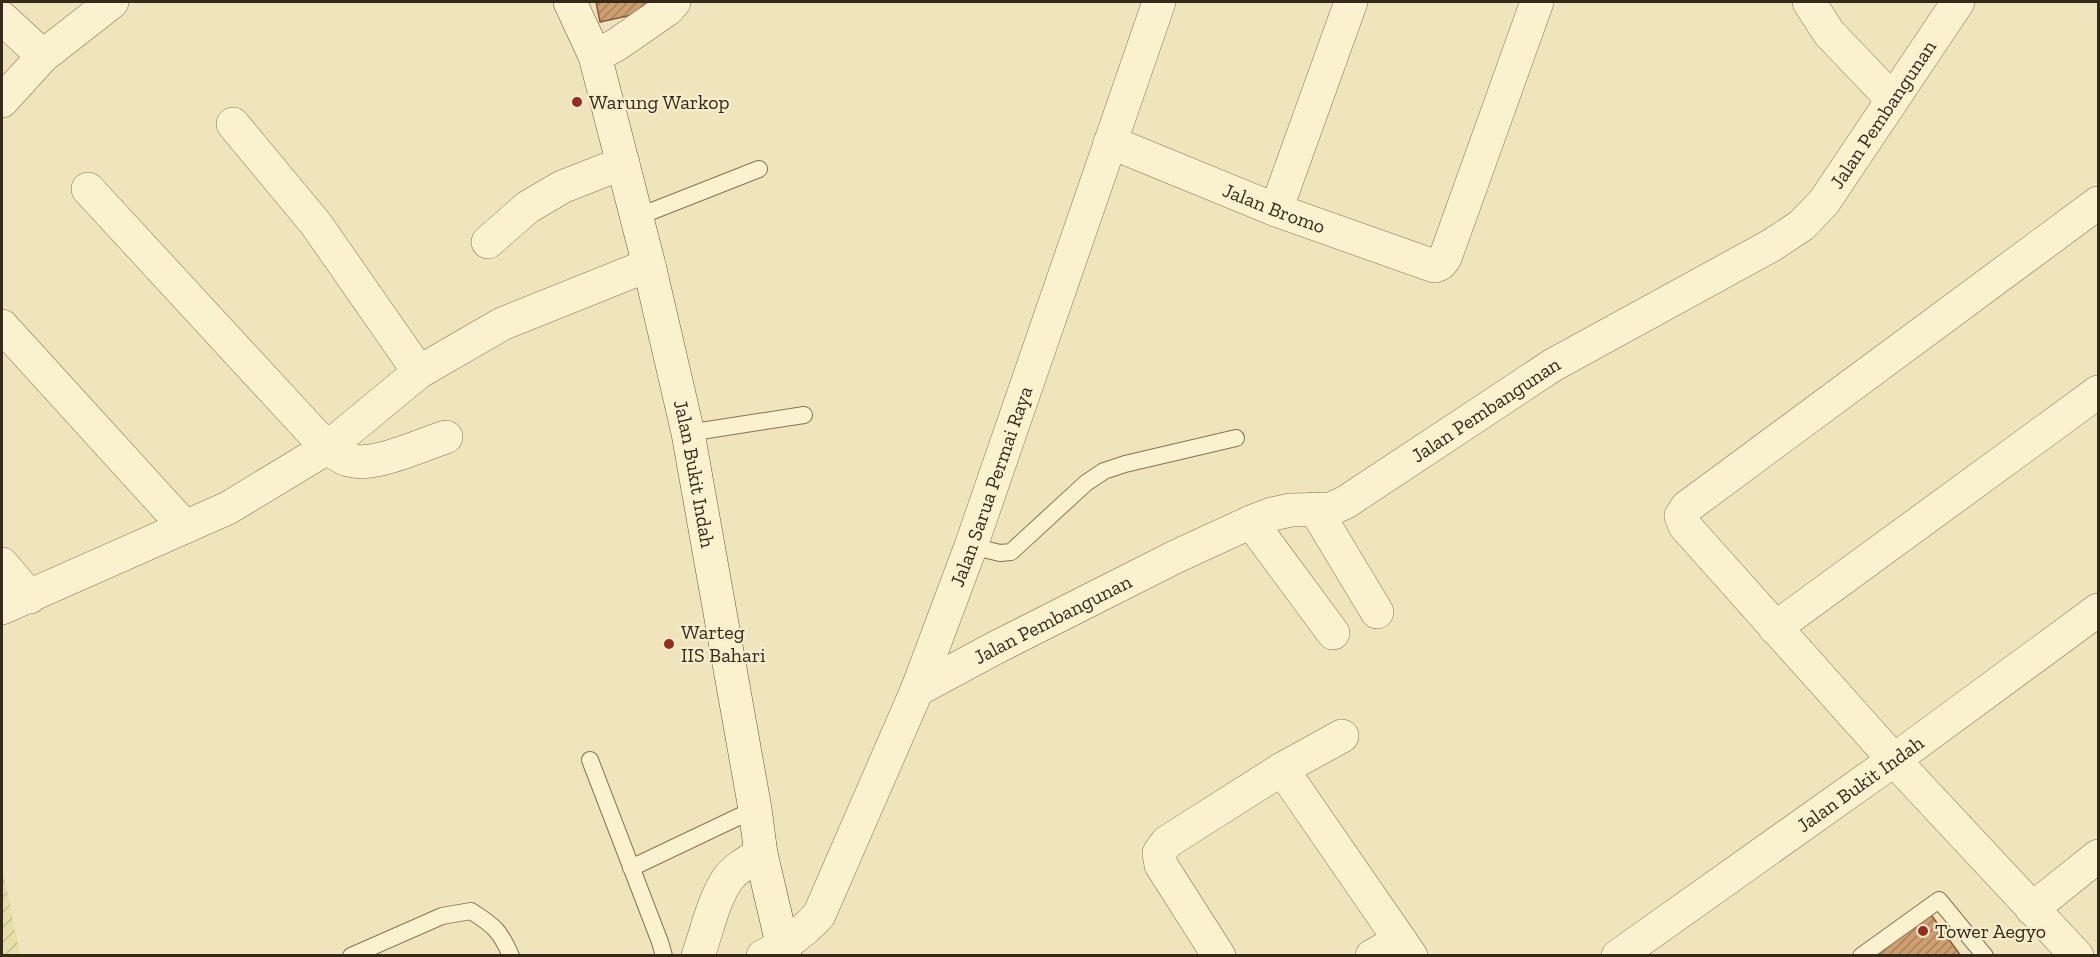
<svg xmlns="http://www.w3.org/2000/svg" width="2100" height="957" viewBox="0 0 2100 957" font-family="'Zilla Slab',serif">
<style>
.farmland{fill:url(#farmland-furrows)}
.building{fill:url(#building-hatch);stroke:#865f3a;stroke-width:1.5}
.lines{fill:none;stroke-linecap:round;stroke-linejoin:round}
.lane-casing{stroke:#867355;stroke-width:18}
.street-casing{stroke:#867355;stroke-width:34}
.secondary-casing{stroke:#685438;stroke-width:34}
.lane{stroke:#faf1ce;stroke-width:16}
.street{stroke:#faf1ce;stroke-width:33}
.secondary{stroke:#faf1ce;stroke-width:33}
.poi-dot{fill:#972c23;stroke:#f6eecb;stroke-width:2}
.labels{text-anchor:middle;dominant-baseline:central;stroke-width:4.5;stroke-linejoin:round;paint-order:stroke}
.poi-label{font-size:20px;fill:#35291a;stroke:#f6eecb;text-anchor:start}
.street-label{font-size:20px;fill:#35291a;stroke:#f6eecb}
</style>
<defs>
<pattern id="farmland-furrows" width="10" height="10" patternUnits="userSpaceOnUse" patternTransform="scale(1.5)"><rect width="10" height="10" fill="#e5e0a8"/><path d="M-1 1l2-2M0 10L10 0M9 11l2-2" fill="none" stroke="#c5c090"/></pattern>
<pattern id="building-hatch" width="6" height="6" patternUnits="userSpaceOnUse" patternTransform="scale(1.5)"><rect width="6" height="6" fill="#cf9f6f"/><path d="M-1 1l2-2M0 6l6-6M5 7l2-2" fill="none" stroke="#a9825a"/></pattern>
</defs>
<rect width="100%" height="100%" fill="#efe4bb"/>
<!-- farmland -->
<path class="farmland" d="M2 866 20 955H2Z"/>
<!-- building -->
<path class="building" d="M596 2H663L654 10 600 22Z
M1929 912 1961 956H1879L1876 951Z"/>
<g class="lines">
<defs>
<path id="lane" d="M637 217 759 169
M688 433 804 415
M971 546 1000 553 1011 552 1086 483 1104 471 1125 464 1236 438
M590 760 660 942 664 956
M631 868 755 809
M351 956 442 916 471 911C493 925 500 930 511 956
M1861 956 1939 900 1985 956"/>
<g id="street">
<path d="M1809 2 1829 33 1892 99"/>
<path d="M2 18 43 56"/>
<path d="M595 56 616 45 668 9 674 2"/>
<path d="M2 101 43 56 112 2"/>
<path d="M233 124 316 224 419 372"/>
<path id="s1" d="M1110 142 1276 210 1434 266 1440 264 1445 258 1537 2"/>
<path d="M88 189 327 448C334 452 341 458 348 460 374 468 420 445 446 437"/>
<path d="M1276 210 1351 2"/>
<path d="M488 242 528 207 562 187 623 163"/>
<path d="M2 326 185 527"/>
<path d="M1315 509 1377 612"/>
<path d="M1251 522 1333 633"/>
<path d="M2 564 30 597"/>
<path d="M2 608 228 508 327 448 419 372 502 324 649 265"/>
<path d="M1775 628 2098 392"/>
<path id="s2" d="M917 690 995 648 1175 557 1251 522 1272 514 1291 510 1331 509 1346 502 1553 365 1772 245 1802 225 1824 202 1958 2"/>
<path d="M1282 769 1411 956"/>
<path d="M2032 909 2098 856"/>
<path d="M698 956C707 931 713 901 727 880 735 868 749 861 761 854"/>
<path id="s3" d="M763 956C786 945 803 933 819 915L917 690 971 546 1159 2"/>
<path d="M1219 956 1161 865 1159 853 1167 842 1282 769 1342 736"/>
<path d="M1372 956 1400 940"/>
<path id="s4" d="M1618 956 1894 760 2098 610"/>
<path d="M2077 956 1894 760 1685 526 1681 516 1687 507 2098 203"/>
</g>
<g id="secondary">
<path id="s5" d="M570 2 595 56 649 265 688 433 755 809 761 854 785 956"/>
</g>
</defs>
<!-- lane casing -->
<use href="#lane" class="lane-casing"/>
<!-- street casing -->
<use href="#street" class="street-casing"/>
<!-- secondary casing -->
<use href="#secondary" class="secondary-casing"/>
<!-- lane -->
<use href="#lane" class="lane"/>
<!-- street -->
<use href="#street" class="street"/>
<!-- secondary -->
<use href="#secondary" class="secondary"/>
</g>
<!-- markers -->
<g class="poi-dot">
<circle cx="577" cy="102" r="6"/>
<circle cx="669" cy="644" r="6"/>
<circle cx="1923" cy="931" r="6"/>
</g>
<g class="labels">
<!-- poi labels -->
<g class="poi-label">
<text x="589" y="102">Warung Warkop</text>
<text x="681" y="632">Warteg<tspan x="681" dy="23">IIS Bahari</tspan></text>
<text x="1935" y="931">Tower Aegyo</text>
</g>
<!-- street labels -->
<g class="street-label">
<text stroke="none"><textPath href="#s2" startOffset="1144">Jalan Pembangunan</textPath></text>
<text stroke="none"><textPath href="#s1" startOffset="177">Jalan Bromo</textPath></text>
<text stroke="none"><textPath href="#s2" startOffset="640">Jalan Pembangunan</textPath></text>
<text stroke="none"><textPath href="#s5" startOffset="489">Jalan Bukit Indah</textPath></text>
<text stroke="none"><textPath href="#s3" startOffset="532">Jalan Sarua Permai Raya</textPath></text>
<text stroke="none"><textPath href="#s2" startOffset="153">Jalan Pembangunan</textPath></text>
<text stroke="none"><textPath href="#s4" startOffset="297">Jalan Bukit Indah</textPath></text>
</g>
</g>
<!-- border -->
<rect width="2100" height="957" fill="none" stroke="#35291a" stroke-width="6"/>
</svg>
